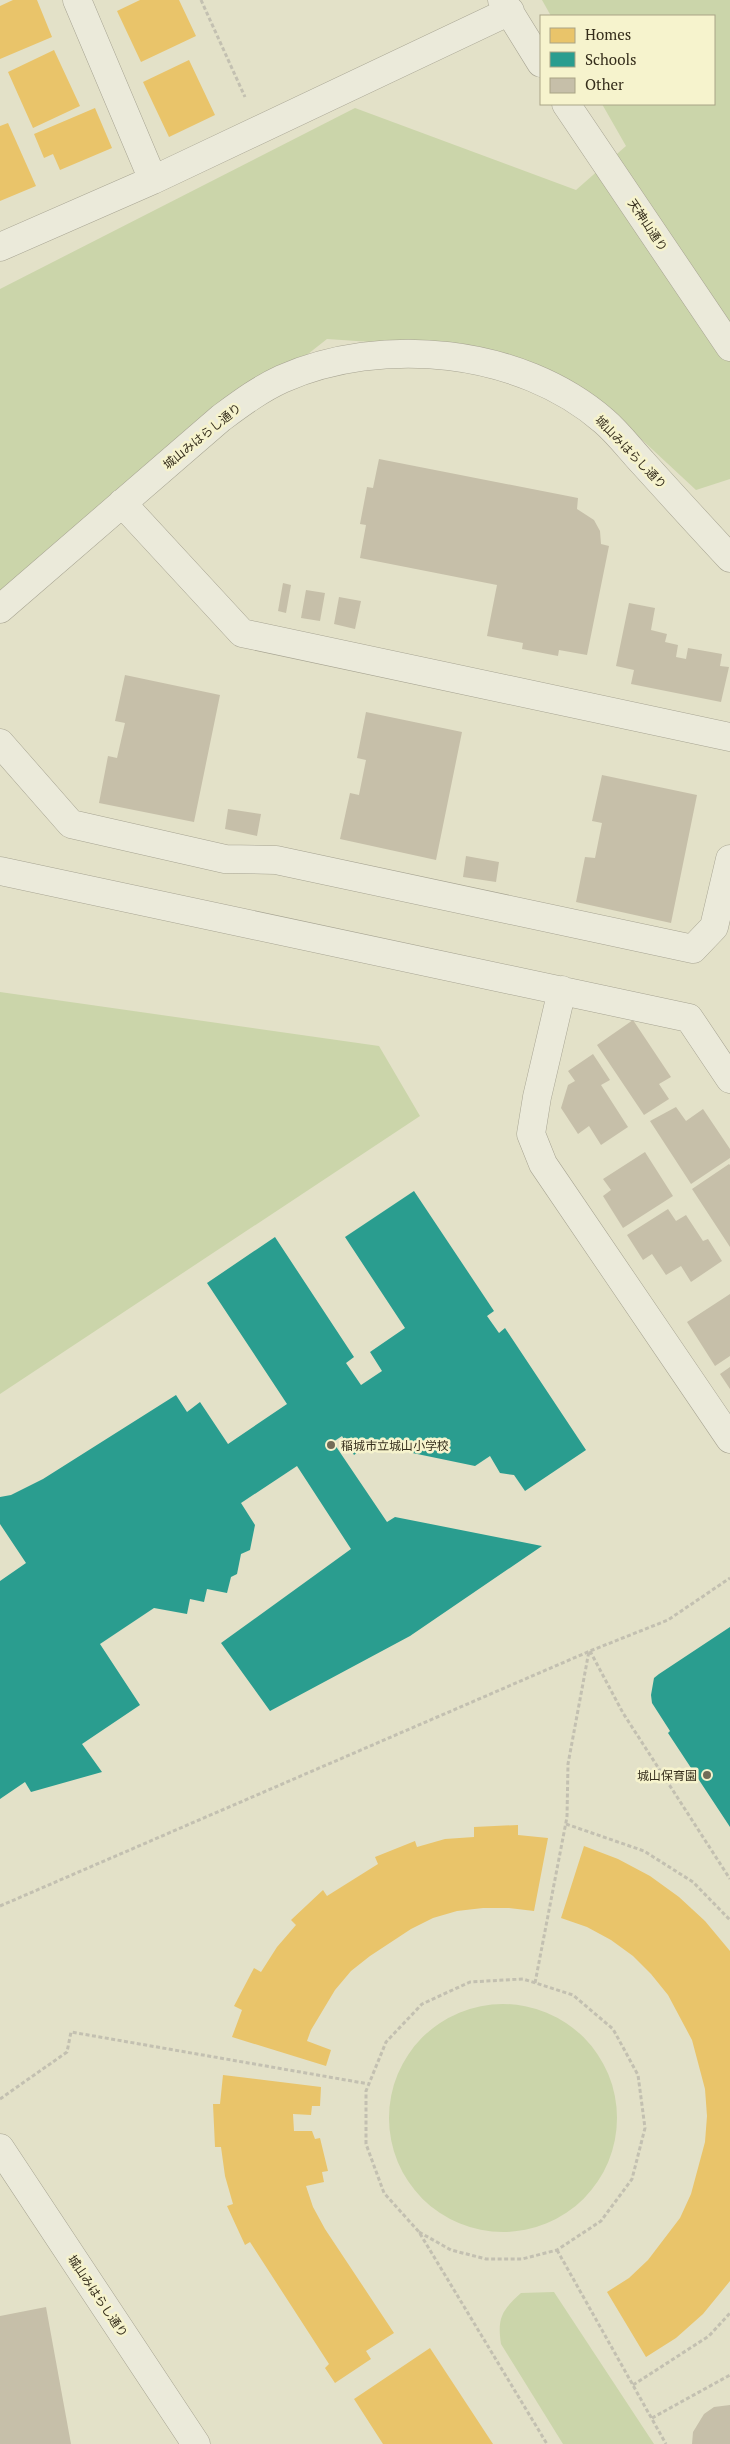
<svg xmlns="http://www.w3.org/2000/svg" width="730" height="2444" viewBox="0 0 730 2444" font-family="'PT Serif','Noto Sans JP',serif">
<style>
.green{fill:#cbd5aa}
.homes{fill:#e9c46a}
.schools{fill:#2a9d8f}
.building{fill:#c6bfa9}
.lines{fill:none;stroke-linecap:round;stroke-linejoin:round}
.minor-casing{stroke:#a7a492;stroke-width:29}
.path{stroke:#c3c0b1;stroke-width:3;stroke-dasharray:4 2.5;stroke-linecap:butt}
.minor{stroke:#ebeada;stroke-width:28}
.poi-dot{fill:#726c58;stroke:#f6f3cd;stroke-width:2}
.labels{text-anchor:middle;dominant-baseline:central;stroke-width:5;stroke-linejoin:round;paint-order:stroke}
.street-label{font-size:12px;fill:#352d1b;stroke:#f6f3cd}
.poi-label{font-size:12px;fill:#352d1b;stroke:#f6f3cd;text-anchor:start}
</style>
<rect width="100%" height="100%" fill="#e3e1c8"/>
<!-- green -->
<path class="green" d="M542 0H730V479L696 490 625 424 490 350 327 339 0 597V289L355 108 576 190 626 146 602 104H714V16H551Z
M0 992 379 1046 420 1116 0 1394Z
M389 2118a114 114 0 1 1 228 0a114 114 0 1 1-228 0Z
M554 2292 654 2444H563L501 2344C497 2318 502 2310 521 2293Z"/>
<!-- homes -->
<path class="homes" d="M13 0H37L52 37 0 59V6Z
M140 0H179L196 36 141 62 117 11Z
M54 50 80 106 33 128 8 72Z
M189 60 215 115 169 137 143 82Z
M95 108 112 148 60 170 53 154 44 158 34 134Z
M8 123 36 186 0 201V126Z
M518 1825V1835L548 1838 534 1911 509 1908H483L457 1911 433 1918 411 1929 370 1956 351 1971 335 1990 311 2030 307 2041 331 2050 326 2066 232 2037 242 2010 234 2006 254 1968 261 1972 277 1947 296 1925 291 1920 323 1890 327 1896 378 1864 375 1857 415 1841 417 1847 445 1839 474 1837V1827Z
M584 1846 618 1859 650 1876 679 1897 705 1921 730 1951V2281L703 2314 676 2338 646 2357 607 2292 629 2278 648 2260 680 2218 691 2194 705 2142 707 2116 705 2089 692 2040 668 1995 651 1974 633 1956 611 1940 587 1927 561 1918Z
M223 2075 321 2087 320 2106H312L311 2115 293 2114 294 2131H312L315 2139 320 2138 328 2171 322 2172 324 2182 306 2186 313 2207 325 2229 394 2333 366 2351 371 2359 335 2383 325 2368 329 2364 250 2242 245 2245 227 2206 233 2204 225 2176 221 2147H215L213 2104H220Z
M430 2348 493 2444H383L354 2399Z"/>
<!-- schools -->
<path class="schools" d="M414 1191 494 1311 487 1316 499 1333 505 1328 586 1450 525 1491 514 1475 500 1473 490 1456 475 1466 369 1444 354 1455 342 1436 333 1442 387 1522 395 1517 542 1546 410 1636 270 1711 221 1643 351 1549 297 1466 241 1503 255 1525 250 1550 241 1554 237 1574 231 1577 227 1593 207 1589 204 1602 190 1599 187 1614 154 1608 100 1644 140 1705 82 1744 102 1772 31 1792 25 1782 0 1799V1581L26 1563 0 1524V1497L11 1495 43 1479 176 1395 187 1412 200 1402 228 1444 287 1404 207 1283 275 1237 354 1357 346 1363 361 1385 382 1371 370 1352 405 1328 345 1237Z
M730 1627V1827L668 1733 670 1731 652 1703 651 1695 654 1678 659 1674Z"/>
<!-- building -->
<path class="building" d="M379 459 578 498 577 509 594 520 600 531 601 544 609 546 587 655 559 650 558 656 522 649 523 643 487 636 497 585 360 558 366 525 360 524 367 487 373 488Z
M283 583 291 585 286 613 278 611Z
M306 590 325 593 320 621 301 618Z
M339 597 361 601 355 629 334 624Z
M629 603 655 608 651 630 667 634 665 642 678 645 676 657 686 659 688 648 722 654 720 666 729 667 721 702 631 684 634 670 616 666Z
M125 675 220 695 194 822 99 803 108 756 117 758 125 723 115 721Z
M366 712 462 732 436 860 340 839 350 793 359 795 366 760 357 758Z
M602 775 697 795 671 923 576 902 585 857 595 858 602 823 592 821Z
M228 809 261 814 257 836 225 829Z
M466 856 499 862 496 882 463 877Z
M633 1020 671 1077 659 1084 669 1099 644 1115 597 1045Z
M593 1054 610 1080 601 1085 628 1127 601 1145 589 1126 578 1134 561 1108 568 1085 575 1081 568 1071Z
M676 1107 686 1121 703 1109 730 1149V1158L691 1184 650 1121Z
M645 1152 673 1196 623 1228 603 1196 611 1190 603 1179Z
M729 1164 730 1165V1247L692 1189Z
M668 1209 676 1221 686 1215 703 1241 708 1239 722 1261 691 1282 681 1266 666 1275 652 1254 643 1260 627 1235Z
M730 1294V1356L715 1366 687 1322Z
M730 1367V1389L720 1374Z
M46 2307 71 2444H0V2316Z
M730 2405V2444H692L693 2432 704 2414 714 2407Z"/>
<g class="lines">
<defs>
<path id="minor" d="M77 0 153 180
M502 0 541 63
M566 104 730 347
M0 247 153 180 510 11
M122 503 242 633 730 737
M0 609 221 418C240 404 260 389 282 379 382 335 520 348 604 421 618 433 630 449 643 463 672 495 701 527 730 558
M0 743 71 824 225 859 276 860 693 949 714 927 730 859
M0 871 689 1018 730 1079
M562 990 537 1097 531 1134 543 1164 730 1439
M0 2148 196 2444"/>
</defs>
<!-- minor casing -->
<use href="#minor" class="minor-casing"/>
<!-- path -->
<path class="path" d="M201 0 245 97
M590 1651 623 1713 730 1879
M566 1824 644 1851 693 1882 730 1920
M0 1906 590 1651 668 1620 730 1578
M535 1983 567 1817 568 1764 589 1651
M0 2099 67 2052 71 2032 369 2084
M419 2232 451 2250 486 2259H522L557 2250 601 2221 632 2179 645 2128 638 2075 613 2029 573 1995 523 1979 470 1982 422 2004 386 2042 366 2091V2144L384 2193 419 2232 547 2444
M557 2250 666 2444
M633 2385 709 2336 730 2313
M652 2418 730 2375"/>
<!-- minor -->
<use href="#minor" class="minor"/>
</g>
<!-- markers -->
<g class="poi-dot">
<circle cx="331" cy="1445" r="5"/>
<circle cx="707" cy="1775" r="5"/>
</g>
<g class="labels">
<!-- street labels -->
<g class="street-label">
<text transform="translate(648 225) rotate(56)">天神山通り</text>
<text transform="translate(202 436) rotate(-39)">城山みはらし通り</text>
<text transform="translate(631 452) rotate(46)">城山みはらし通り</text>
<text transform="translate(98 2296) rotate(56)">城山みはらし通り</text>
</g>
<!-- poi labels -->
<g class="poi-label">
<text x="341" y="1445">稲城市立城山小学校</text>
<text x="697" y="1775" text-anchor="end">城山保育園</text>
</g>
</g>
<!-- legend -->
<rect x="540" y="15" width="175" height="90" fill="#f6f3cd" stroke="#a9a486"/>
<rect x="550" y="28" width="25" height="15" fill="#e9c46a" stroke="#a9a486"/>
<text x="585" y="40" font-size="15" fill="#352d1b">Homes</text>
<rect x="550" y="52" width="25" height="15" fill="#2a9d8f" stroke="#a9a486"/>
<text x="585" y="65" font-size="15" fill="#352d1b">Schools</text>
<rect x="550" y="78" width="25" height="15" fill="#c6bfa9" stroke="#a9a486"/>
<text x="585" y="90" font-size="15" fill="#352d1b">Other</text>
</svg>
